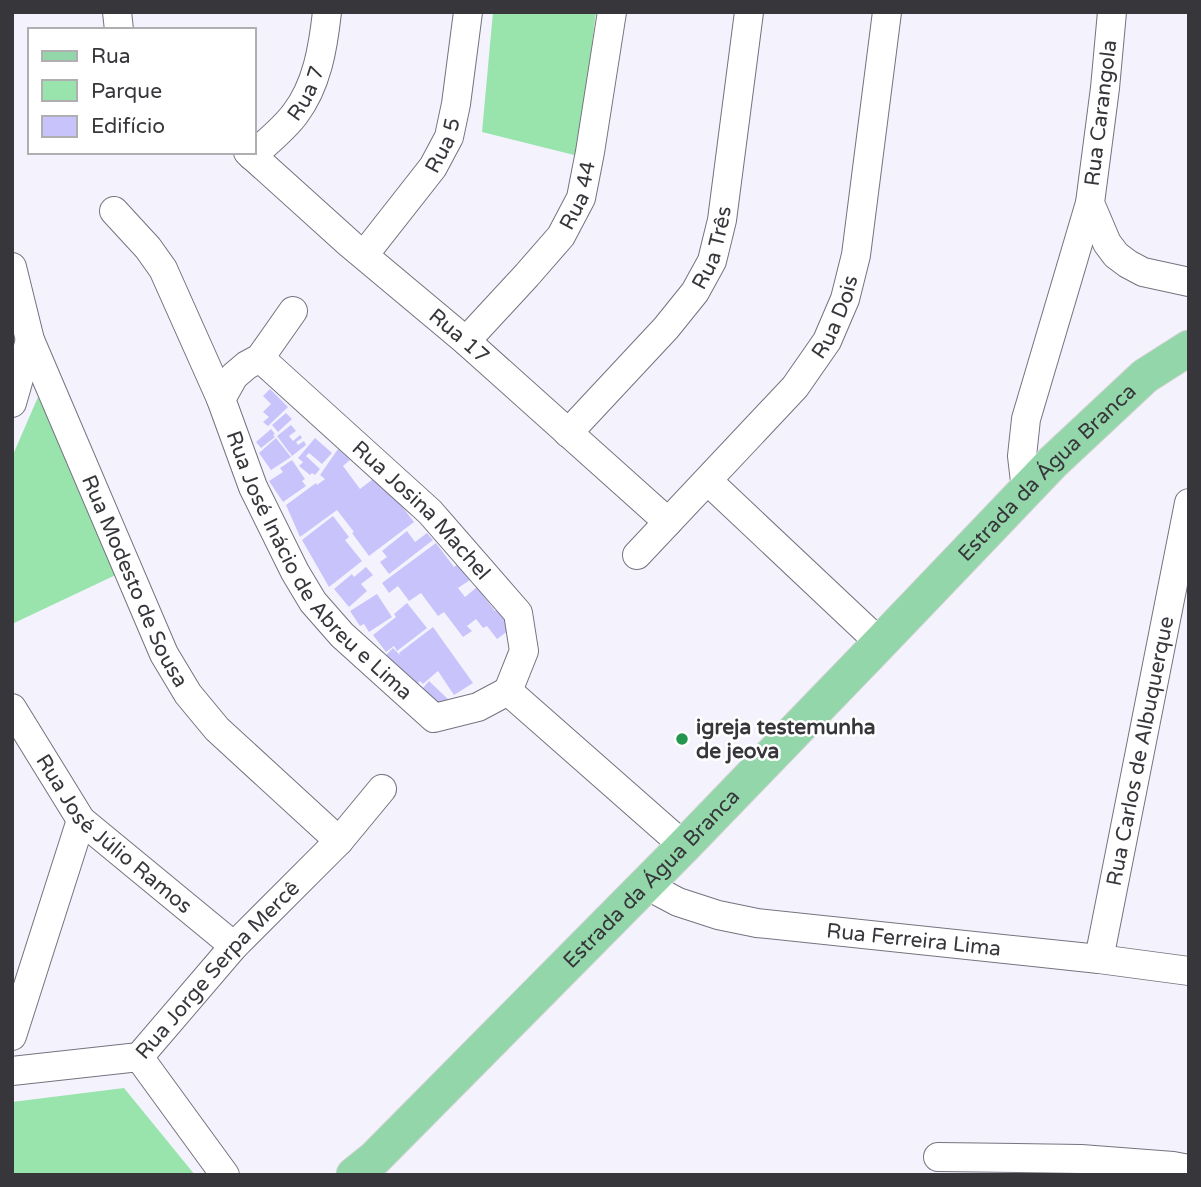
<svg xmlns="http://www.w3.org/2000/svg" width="1201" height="1187" viewBox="0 0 1201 1187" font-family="'Varela Round',sans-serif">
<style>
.green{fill:#99e4ac}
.building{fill:#c8c3fa}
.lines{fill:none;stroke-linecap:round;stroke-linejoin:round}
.minor-casing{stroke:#74737e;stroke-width:30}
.major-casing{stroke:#d3d3d4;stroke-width:37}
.minor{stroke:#fff;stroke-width:28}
.major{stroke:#92d6a9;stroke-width:35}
.poi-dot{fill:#249650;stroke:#fff;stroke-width:2.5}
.labels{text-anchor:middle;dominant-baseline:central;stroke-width:5;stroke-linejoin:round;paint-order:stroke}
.street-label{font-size:21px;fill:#36363b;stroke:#fff}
.poi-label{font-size:21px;font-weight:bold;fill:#36363b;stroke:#fff;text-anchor:start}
</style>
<rect width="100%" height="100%" fill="#f4f3fd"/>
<!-- green -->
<path class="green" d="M493 12H596L578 156 482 132Z
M38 397 122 572 12 624V457Z
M124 1088 195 1175H12V1102Z"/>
<!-- building -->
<path class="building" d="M270 389 288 407 268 426 263 422 269 417 263 412 271 404 263 396Z
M286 413 292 419 278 432 272 425Z
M291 425 296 431 289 436 293 441 300 435 302 438 296 442 298 445 304 441 306 445 292 456 277 436Z
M271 429 275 434 273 435 275 437 261 448 256 442Z
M276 438 291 457 271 470 259 453Z
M315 438 332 453 322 464 309 453 306 456 320 469 315 475 312 473 310 475 299 466 303 462 298 458Z
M338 449 350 460 343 466 360 489 378 475 414 522 369 556 352 533 354 532 337 510 300 537 286 505 316 483 317 485 325 479 320 475Z
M292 460 305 479 302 481 306 486 283 502 269 481 283 472 280 468Z
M333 516 349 537 345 540 362 561 329 587 302 540Z
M407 531 415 542 427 533 433 540 389 574 380 562 387 557 382 551Z
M436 543 454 567 458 564 470 580 458 588 465 597 477 587 495 611 498 609 512 628 497 639 487 626 483 628 476 619 467 626 472 631 463 637 444 612 438 616 421 593 409 601 398 586 389 593 382 583Z
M366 567 373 575 361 584 367 591 349 607 334 589 352 574 354 577Z
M377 594 392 617 369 632 364 624 360 626 350 611Z
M407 603 427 628 397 651 394 646 386 652 373 635 396 617 394 614Z
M433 627 473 683 454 695 438 671 423 684 420 681 418 683 423 688 429 681 450 701 437 714 384 657 393 648 401 656 399 653Z"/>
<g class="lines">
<defs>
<g id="minor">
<path d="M117 12 119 30"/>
<path d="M1112 12 1105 88 1090 203 1107 243 1116 255 1128 264 1143 272 1189 282"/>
<path id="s1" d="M248 152 350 244 466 341 668 522"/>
<path id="s2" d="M252 156C266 143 283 130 295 114 317 85 323 48 327 12"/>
<path d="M114 211 148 248 163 269 221 399"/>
<path id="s3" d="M364 255 433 167 449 137 456 104 468 12"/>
<path id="s4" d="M12 267 30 340 164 654 188 694 217 729 339 841"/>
<path id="s5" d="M293 311 260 358 247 365 234 376 221 399 253 487 295 572 313 602 342 635 434 718 478 707 508 691 684 846"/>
<path id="s6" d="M466 341 527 275 561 236 581 198 590 152 612 12"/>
<path id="s7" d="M260 358 430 512 518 613 524 651 508 691"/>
<path d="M12 403 30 340"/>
<path id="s8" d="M568 433 666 328 695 292 712 261 722 220 749 12"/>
<path d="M708 481 880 643"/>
<path d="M1026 490 1022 456 1026 419 1090 203"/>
<path id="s9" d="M637 555 795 387 827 341 845 299 856 255 887 12"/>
<path id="s10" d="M12 708 81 820 234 946"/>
<path id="s11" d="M644 884 678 902 718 915 757 923 1099 959 1189 971"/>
<path id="s12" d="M1099 959 1189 503"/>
<path d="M12 1036 81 820"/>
<path d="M139 1057 225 1175"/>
<path id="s13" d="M12 1071 139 1057 234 946 339 841 382 789"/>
<path d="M938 1157 1081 1159 1173 1166 1189 1169"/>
</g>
<g id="major">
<path id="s14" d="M354 1175 374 1159 684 846 880 643 1053 462 1145 376 1189 348"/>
</g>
</defs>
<!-- minor casing -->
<use href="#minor" class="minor-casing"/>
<!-- major casing -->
<use href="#major" class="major-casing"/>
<!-- minor -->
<use href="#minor" class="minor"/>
<!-- major -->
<use href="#major" class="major"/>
</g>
<!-- markers -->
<circle class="poi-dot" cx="682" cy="739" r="7"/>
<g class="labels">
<!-- street labels -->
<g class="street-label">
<text stroke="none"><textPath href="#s2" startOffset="84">Rua 7</textPath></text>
<text transform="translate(1101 113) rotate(-83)">Rua Carangola</text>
<text stroke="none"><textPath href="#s3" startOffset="136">Rua 5</textPath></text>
<text stroke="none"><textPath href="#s6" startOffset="186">Rua 44</textPath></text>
<text stroke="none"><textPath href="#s8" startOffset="238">Rua Três</textPath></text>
<text stroke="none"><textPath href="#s9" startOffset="312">Rua Dois</textPath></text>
<text stroke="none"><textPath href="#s1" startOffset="280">Rua 17</textPath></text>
<text stroke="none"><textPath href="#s14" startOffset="987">Estrada da Água Branca</textPath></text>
<text stroke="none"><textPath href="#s7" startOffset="222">Rua Josina Machel</textPath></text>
<text stroke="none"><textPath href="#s5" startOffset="312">Rua José Inácio de Abreu e Lima</textPath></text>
<text stroke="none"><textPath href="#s4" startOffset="338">Rua Modesto de Sousa</textPath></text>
<text stroke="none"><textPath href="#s12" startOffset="212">Rua Carlos de Albuquerque</textPath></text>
<text stroke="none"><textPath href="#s10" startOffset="164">Rua José Júlio Ramos</textPath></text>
<text stroke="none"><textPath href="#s14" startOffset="420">Estrada da Água Branca</textPath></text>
<text stroke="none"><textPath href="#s11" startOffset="278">Rua Ferreira Lima</textPath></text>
<text stroke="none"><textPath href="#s13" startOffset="245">Rua Jorge Serpa Mercê</textPath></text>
</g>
<!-- poi labels -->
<g class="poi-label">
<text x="696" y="727">igreja testemunha<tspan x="696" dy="24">de jeova</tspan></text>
</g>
</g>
<!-- border -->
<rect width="1201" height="1187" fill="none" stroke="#36363b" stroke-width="28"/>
<!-- legend -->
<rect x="28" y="28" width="228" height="126" fill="#ffffff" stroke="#afafb1" stroke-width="2"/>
<rect x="42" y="51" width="35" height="10" fill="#92d6a9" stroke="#afafb1" stroke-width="2"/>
<text x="91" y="63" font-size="21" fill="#36363b">Rua</text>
<rect x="42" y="80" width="35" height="21" fill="#99e4ac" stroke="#afafb1" stroke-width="2"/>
<text x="91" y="98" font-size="21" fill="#36363b">Parque</text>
<rect x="42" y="116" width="35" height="21" fill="#c8c3fa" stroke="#afafb1" stroke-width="2"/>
<text x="91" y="133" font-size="21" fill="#36363b">Edifício</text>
</svg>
